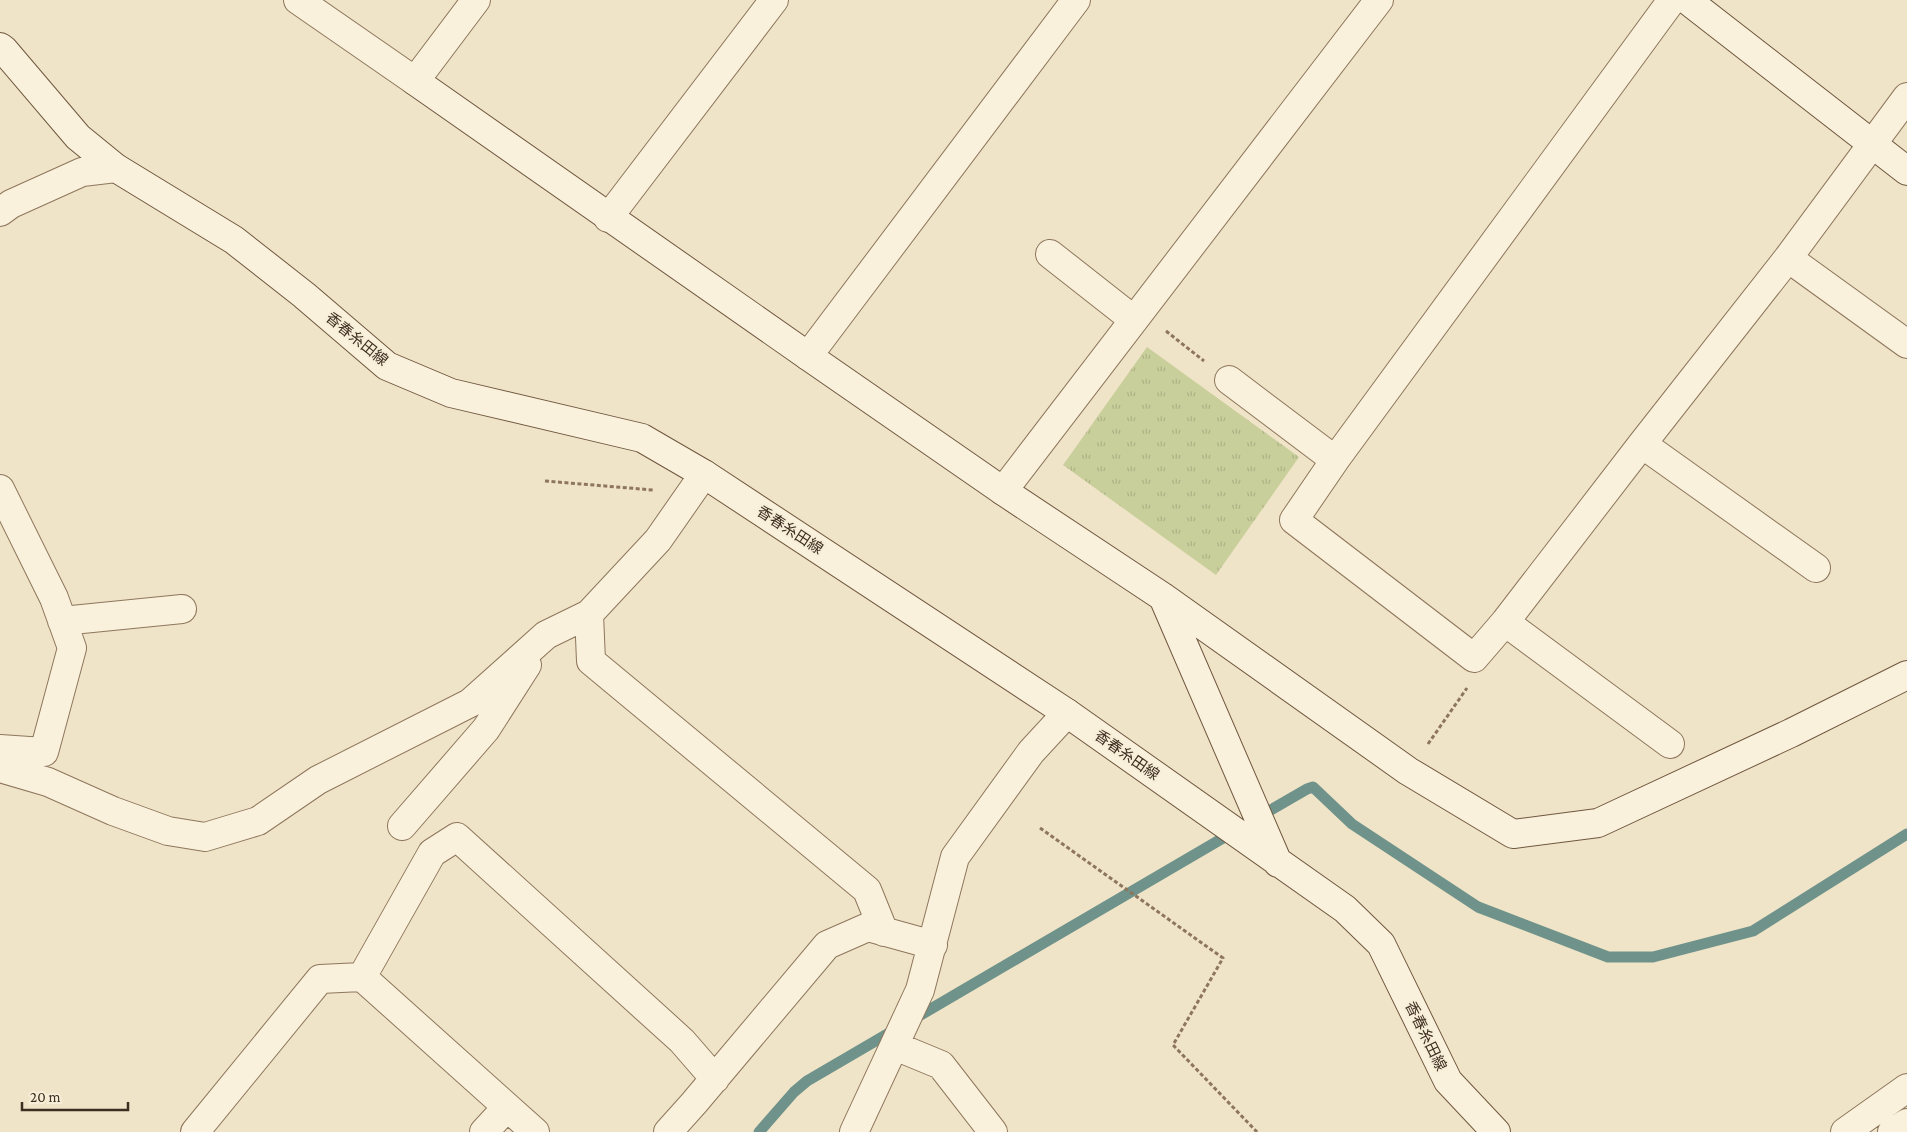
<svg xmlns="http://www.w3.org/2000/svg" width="1907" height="1132" viewBox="0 0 1907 1132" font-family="'Crimson Pro','Noto Sans JP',serif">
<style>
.park{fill:url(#park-tufts)}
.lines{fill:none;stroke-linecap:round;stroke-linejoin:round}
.stream{stroke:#6f938a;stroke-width:11}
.street-casing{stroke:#8d765c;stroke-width:30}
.secondary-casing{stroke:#6f573f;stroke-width:30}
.path{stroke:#8d765c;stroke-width:3;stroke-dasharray:4 2.5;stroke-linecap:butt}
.street{stroke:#faf1dc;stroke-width:28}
.secondary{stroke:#faf1dc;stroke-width:28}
.labels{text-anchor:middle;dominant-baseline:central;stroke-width:4;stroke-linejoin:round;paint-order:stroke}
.street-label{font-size:15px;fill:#3d2e20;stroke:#f7eed8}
</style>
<defs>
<pattern id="park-tufts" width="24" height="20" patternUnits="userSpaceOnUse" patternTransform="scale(1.25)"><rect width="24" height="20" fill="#c9cf9b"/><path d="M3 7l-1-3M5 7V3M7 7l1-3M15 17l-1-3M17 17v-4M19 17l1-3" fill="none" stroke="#aeb285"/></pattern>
</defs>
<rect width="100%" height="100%" fill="#f0e4c8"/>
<!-- park -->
<path class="park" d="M1147 347 1299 457 1216 575 1063 465Z"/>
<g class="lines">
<!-- stream -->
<path class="stream" d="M1257 818 1307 789 1313 787 1352 824 1478 907 1608 957H1653L1753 931 1907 834
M912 1020 1235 831
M759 1132 794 1092 807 1081 896 1029"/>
<defs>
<path id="street" d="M298 0 415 81 476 0
M1672 0 1335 460 1294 520 1474 658 1505 622 1642 444 1788 258 1907 97
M0 212 11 204 82 172 116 168
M608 218 774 0
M1050 254 1134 320
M1788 258 1907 344
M808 356 1076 0
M1229 380 1335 460
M1642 444 1816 568
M0 489 54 598 72 648 44 752 0 749
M1003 491 1379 0
M589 614 591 661 867 890 884 932
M62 621 182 609
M1505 622 1670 744
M0 768 48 782 113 811 168 831 205 837 258 821 318 780 470 703 546 635 589 614 658 540 704 474
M402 826 486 729 527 665
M362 977 432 853 457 837 682 1041 715 1079
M895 1046 941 1065 993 1132
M195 1132 320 979 362 977 535 1132
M484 1132 507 1107
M668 1132 694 1103 827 945 868 927 933 945
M854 1132 920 990 955 857 1031 752 1067 713
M1845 1132 1907 1088
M1892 1132 1907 1123"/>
<path id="secondary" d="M1687 0 1907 171
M0 47 4 50 78 137 116 168 234 240 304 295 387 366 451 393 642 438 704 474 1067 713 1345 909 1381 944 1448 1081 1496 1132
M415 81 808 356 1003 491 1163 597 1408 771 1513 834 1598 823 1791 733 1907 675
M1163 597 1278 863"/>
</defs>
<!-- street casing -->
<use href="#street" class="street-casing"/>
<!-- secondary casing -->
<use href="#secondary" class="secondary-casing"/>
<!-- path -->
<path class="path" d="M1166 331 1204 361
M545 481 653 490
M1428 744 1467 688
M1040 828 1223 958 1173 1045 1257 1132"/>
<!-- street -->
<use href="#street" class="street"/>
<!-- secondary -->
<use href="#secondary" class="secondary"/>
</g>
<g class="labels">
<!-- street labels -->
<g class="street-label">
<text transform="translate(357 339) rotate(39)">香春糸田線</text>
<text transform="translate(790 530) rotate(33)">香春糸田線</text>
<text transform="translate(1127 755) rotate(35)">香春糸田線</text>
<text transform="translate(1426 1036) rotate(64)">香春糸田線</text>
</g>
</g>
<!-- scale -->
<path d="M22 1102v8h106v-8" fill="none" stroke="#3d2e20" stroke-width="2.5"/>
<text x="30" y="1102" font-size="15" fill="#3d2e20" stroke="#f7eed8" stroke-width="4" paint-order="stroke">20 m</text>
</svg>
